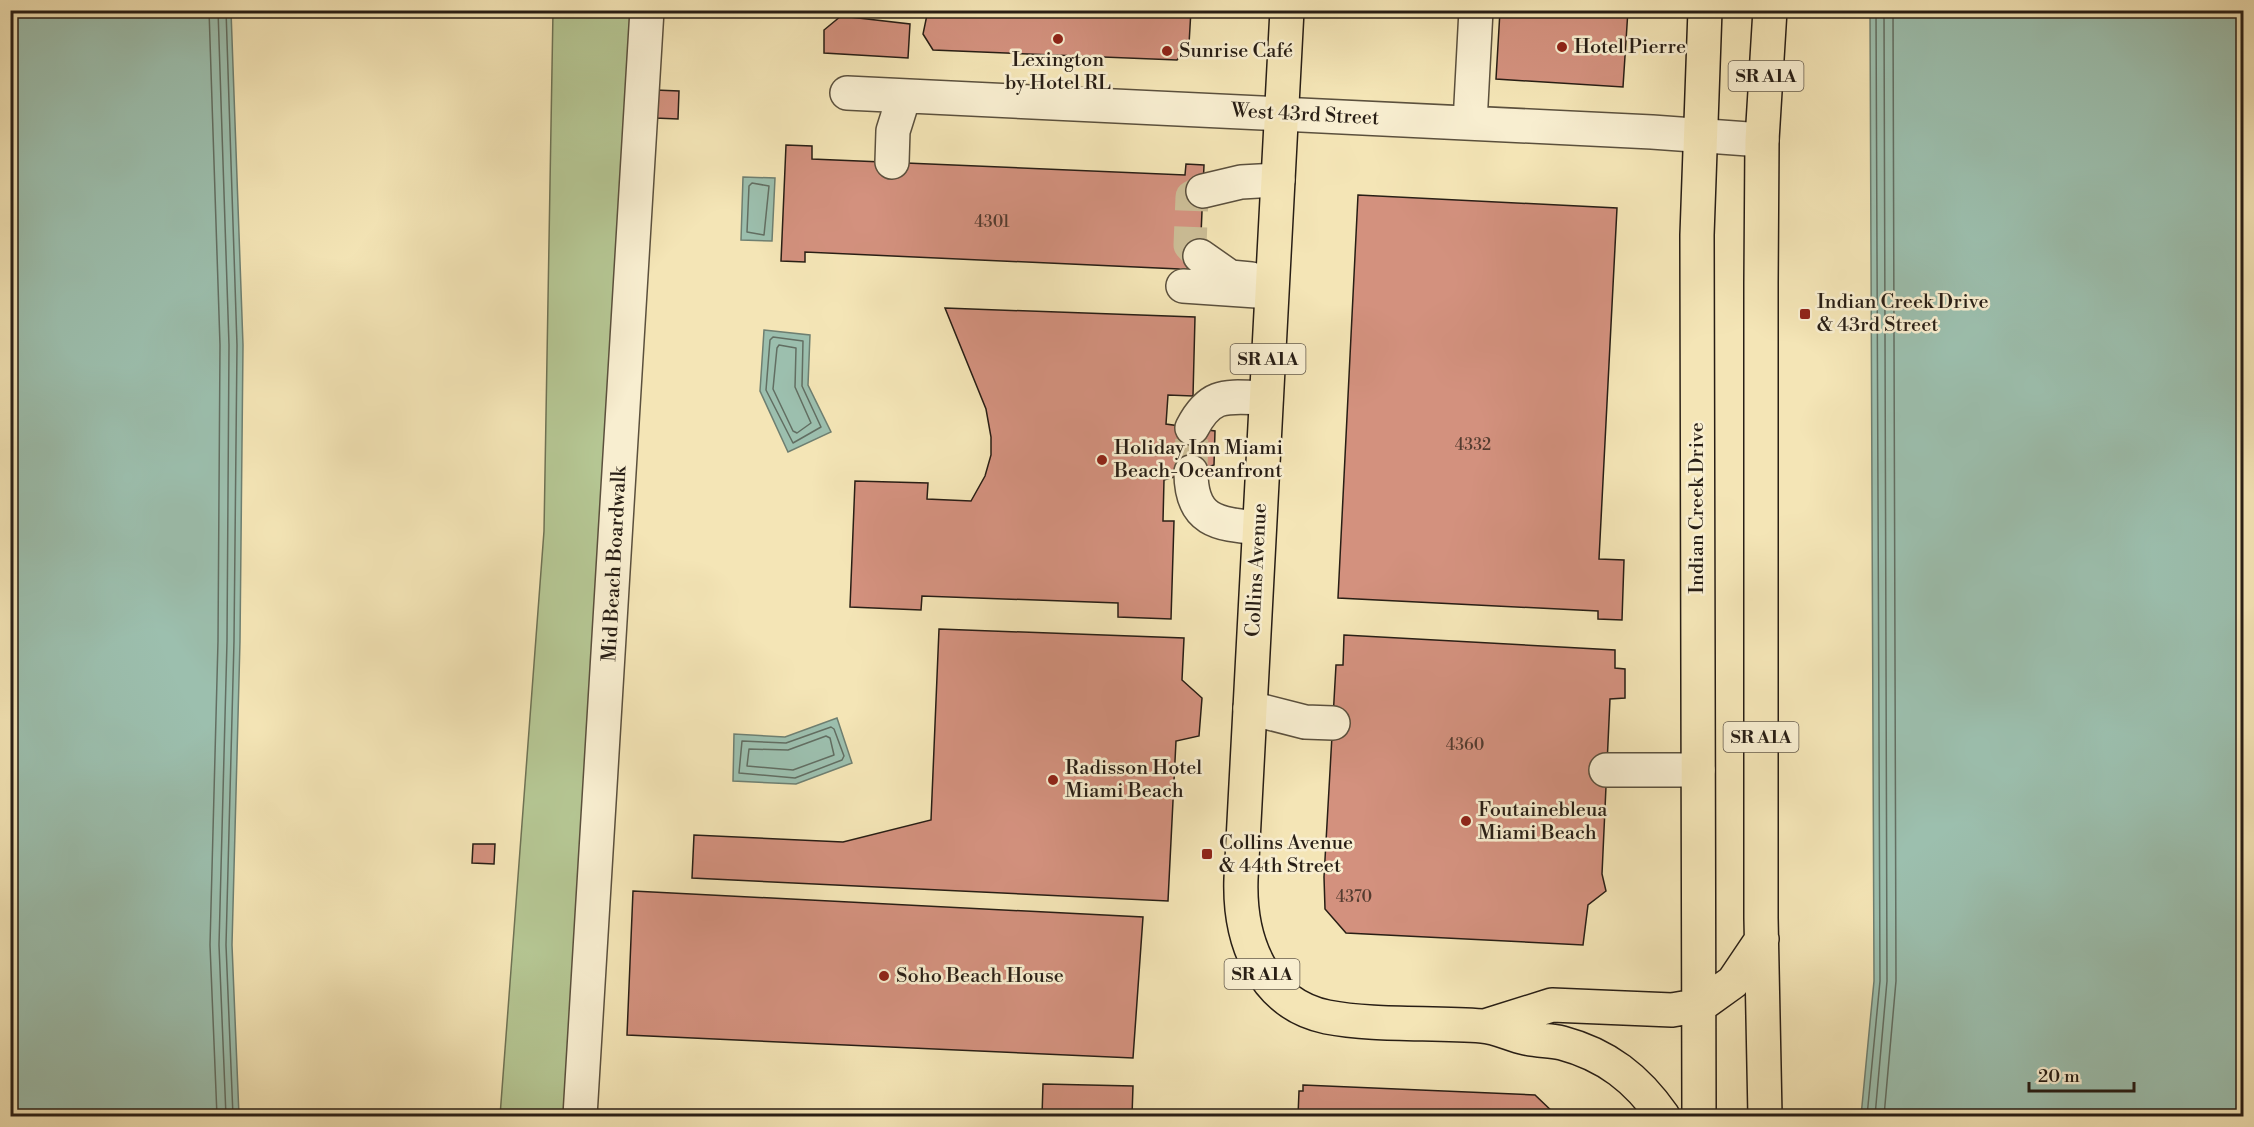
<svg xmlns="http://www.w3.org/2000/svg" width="2254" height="1127" viewBox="0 0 2254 1127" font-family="'Libre Bodoni',serif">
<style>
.green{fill:#b5c693;stroke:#6e7254;stroke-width:1.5}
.water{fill:#9cbfae;stroke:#6e7f71;stroke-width:1.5}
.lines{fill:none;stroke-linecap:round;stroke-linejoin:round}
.shore{stroke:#626e62;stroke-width:1.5}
.building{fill:#d3917e;stroke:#281e15;stroke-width:1.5}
.minor-tunnel{stroke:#cbbd96;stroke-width:33;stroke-dasharray:33 16;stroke-linecap:butt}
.minor-casing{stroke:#5b503d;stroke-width:36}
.major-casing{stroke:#281e15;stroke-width:36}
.minor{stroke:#f8eed0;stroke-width:33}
.major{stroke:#f4e5b6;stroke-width:33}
.poi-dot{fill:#8f2418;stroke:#f8eed0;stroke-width:2}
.labels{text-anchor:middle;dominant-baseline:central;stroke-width:5;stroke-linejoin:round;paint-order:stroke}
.number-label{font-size:16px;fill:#533b2f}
.shield{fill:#f8eed0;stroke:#665c4d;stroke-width:1.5}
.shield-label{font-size:18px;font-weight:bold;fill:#281e15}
.poi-label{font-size:20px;fill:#281e15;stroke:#f8eed0;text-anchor:start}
.street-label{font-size:20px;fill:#281e15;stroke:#f8eed0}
</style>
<rect width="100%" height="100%" fill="#f4e5b6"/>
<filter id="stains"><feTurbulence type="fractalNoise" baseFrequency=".00333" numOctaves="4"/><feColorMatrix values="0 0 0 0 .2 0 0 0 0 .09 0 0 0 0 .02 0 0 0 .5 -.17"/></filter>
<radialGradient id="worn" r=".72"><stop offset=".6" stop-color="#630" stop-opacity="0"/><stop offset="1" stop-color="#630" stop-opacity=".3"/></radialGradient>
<!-- green -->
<path class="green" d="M553 11H631L585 1116H500L544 531Z"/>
<!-- water -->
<path class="water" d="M10 11H231L243 345 240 641 232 945 239 1116H11Z
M1870 11H2243V1116H1861L1874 981Z
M743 177 775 178 772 241 741 240Z
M764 330 810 335 808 385 831 432 788 452 760 391Z
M837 718 852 763 796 784 733 781 734 734 785 737Z"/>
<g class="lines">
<!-- shore -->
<path class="shore" d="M209 10 220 345 218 641 210 945 217 1116
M218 10 229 345 227 641 219 945 226 1116
M226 10 237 345 234 641 226 945 233 1116
M752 183 769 186 764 235 747 232 749 186Z
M773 337 803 341 802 386 821 427 793 443 766 390 770 340Z
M779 345 796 348 795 387 811 423 797 433 793 431 773 389 777 348Z
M831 727 834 729 844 756 842 760 795 778 739 773 742 741 786 743Z
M826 736 830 738 834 755 793 770 747 766 749 749 788 750Z
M1867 1116 1880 981 1876 10
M1875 1116 1887 981 1884 10
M1884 1116 1896 981 1893 10"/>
</g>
<!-- building -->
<path class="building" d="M928 10H1191L1189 44 1177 60 933 50 923 34Z
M1552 10H1628L1623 87 1496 79 1500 11 1552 14Z
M841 16 910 24 908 58 824 53V30Z
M655 90 679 91 678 119 655 118Z
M786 145 812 146V159L1185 175 1186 164 1204 165 1199 281 1178 280 1179 269 805 252V262L781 261Z
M1358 195 1617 208 1599 559 1624 560 1622 620 1598 619V611L1338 598Z
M945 308 1195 317 1193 396 1168 395 1166 424 1215 431 1214 465 1164 480 1163 521H1174L1171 619 1118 617V603L922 596 921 610 850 607 855 481 928 483 927 499 971 501 985 476 991 455V437L986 409Z
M939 629 1184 638 1182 680 1202 698 1199 736 1176 741 1168 901 692 878 694 835 843 842 931 820Z
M1344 635 1615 650V668L1625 669V698L1610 699 1602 874 1606 891 1588 905 1583 945 1346 933 1325 909 1324 877 1336 665H1343Z
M473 844H495L494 864 472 863Z
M633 891 1143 917 1133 1058 627 1035Z
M1043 1084 1133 1086 1132 1116H1042Z
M1303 1085 1535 1095 1557 1116H1298L1299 1091H1303Z"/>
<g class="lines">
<!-- minor-tunnel -->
<path class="minor-tunnel" d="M1200 256 1190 245 1192 197 1203 191
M1191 472 1192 428"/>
<defs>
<path id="minor" d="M847 93 1652 132 1762 140
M1470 123 1476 10
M892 162 893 131 904 96
M1203 191 1241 182 1278 180
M1200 256 1230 277 1251 279
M1183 286 1271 292
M1192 428C1211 391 1228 397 1266 398
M1191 472C1191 522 1218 524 1259 528
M1250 708 1305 722 1333 723
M1606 770H1698
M580 1116 647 10"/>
<path id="major" d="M1287 10 1241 879C1239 938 1261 1003 1327 1017 1373 1026 1434 1022 1482 1026 1497 1027 1511 1035 1526 1038 1538 1041 1550 1040 1562 1043 1607 1055 1637 1079 1663 1116
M1485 1026 1552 1005 1672 1010 1701 1005 1733 982 1762 939
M1699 1116 1697 235 1705 10
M1765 1116 1761 918V283L1762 140 1770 10"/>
</defs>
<!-- minor casing -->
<use href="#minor" class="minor-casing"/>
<!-- major casing -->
<use href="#major" class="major-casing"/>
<!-- minor -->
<use href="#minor" class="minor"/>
<!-- major -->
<use href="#major" class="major"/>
</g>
<!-- markers -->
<g class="poi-dot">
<circle cx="1058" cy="39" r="6"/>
<circle cx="1562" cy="47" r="6"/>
<circle cx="1167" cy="51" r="6"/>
<rect x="1799" y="308" width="12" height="12" rx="3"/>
<circle cx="1102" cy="460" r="6"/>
<circle cx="1053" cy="780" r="6"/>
<circle cx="1466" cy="821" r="6"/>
<rect x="1201" y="848" width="12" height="12" rx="3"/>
<circle cx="884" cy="976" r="6"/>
</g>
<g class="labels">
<!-- number labels -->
<g class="number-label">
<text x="992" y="222">4301</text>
<text x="1473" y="445">4332</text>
<text x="1465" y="745">4360</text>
<text x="1354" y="897">4370</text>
</g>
<!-- shield labels -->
<g class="shield">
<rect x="1728.5" y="61" width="75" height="30" rx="4.5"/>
<rect x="1230.5" y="344" width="75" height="30" rx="4.5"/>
<rect x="1723.5" y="722" width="75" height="30" rx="4.5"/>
<rect x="1224.5" y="959" width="75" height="30" rx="4.5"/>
</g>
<g class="shield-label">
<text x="1766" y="76">SR A1A</text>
<text x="1268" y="359">SR A1A</text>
<text x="1761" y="737">SR A1A</text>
<text x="1262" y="974">SR A1A</text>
</g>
<!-- poi labels -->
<g class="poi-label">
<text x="1574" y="47">Hotel Pierre</text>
<text x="1179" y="51">Sunrise Café</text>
<text x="1058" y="60" text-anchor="middle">Lexington<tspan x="1058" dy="23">by Hotel RL</tspan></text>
<text x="1817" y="302">Indian Creek Drive<tspan x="1817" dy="23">&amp; 43rd Street</tspan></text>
<text x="1114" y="448">Holiday Inn Miami<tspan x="1114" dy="23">Beach-Oceanfront</tspan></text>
<text x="1065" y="768">Radisson Hotel<tspan x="1065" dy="23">Miami Beach</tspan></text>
<text x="1478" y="810">Foutainebleua<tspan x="1478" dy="23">Miami Beach</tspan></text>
<text x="1219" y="843">Collins Avenue<tspan x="1219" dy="23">&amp; 44th Street</tspan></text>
<text x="896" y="976">Soho Beach House</text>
</g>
<!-- street labels -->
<g class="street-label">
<text transform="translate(1305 115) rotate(3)">West 43rd Street</text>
<text transform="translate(1697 508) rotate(-90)">Indian Creek Drive</text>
<text transform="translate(615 564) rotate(-87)">Mid Beach Boardwalk</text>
<text transform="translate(1257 570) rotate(-87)">Collins Avenue</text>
</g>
</g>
<!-- margin -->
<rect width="2254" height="1127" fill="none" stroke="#f4e5b6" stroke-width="36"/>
<rect x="12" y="12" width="2230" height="1103" fill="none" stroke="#281e15" stroke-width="3"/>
<rect x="18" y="18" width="2218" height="1091" fill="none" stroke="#281e15" stroke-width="1.5"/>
<!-- scale -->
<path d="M2029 1082v9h105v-9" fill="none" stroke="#281e15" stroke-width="3"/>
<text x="2038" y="1082" font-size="18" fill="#281e15" stroke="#f8eed0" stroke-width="4.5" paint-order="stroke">20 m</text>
<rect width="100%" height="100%" filter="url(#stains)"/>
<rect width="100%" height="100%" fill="url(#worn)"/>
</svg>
